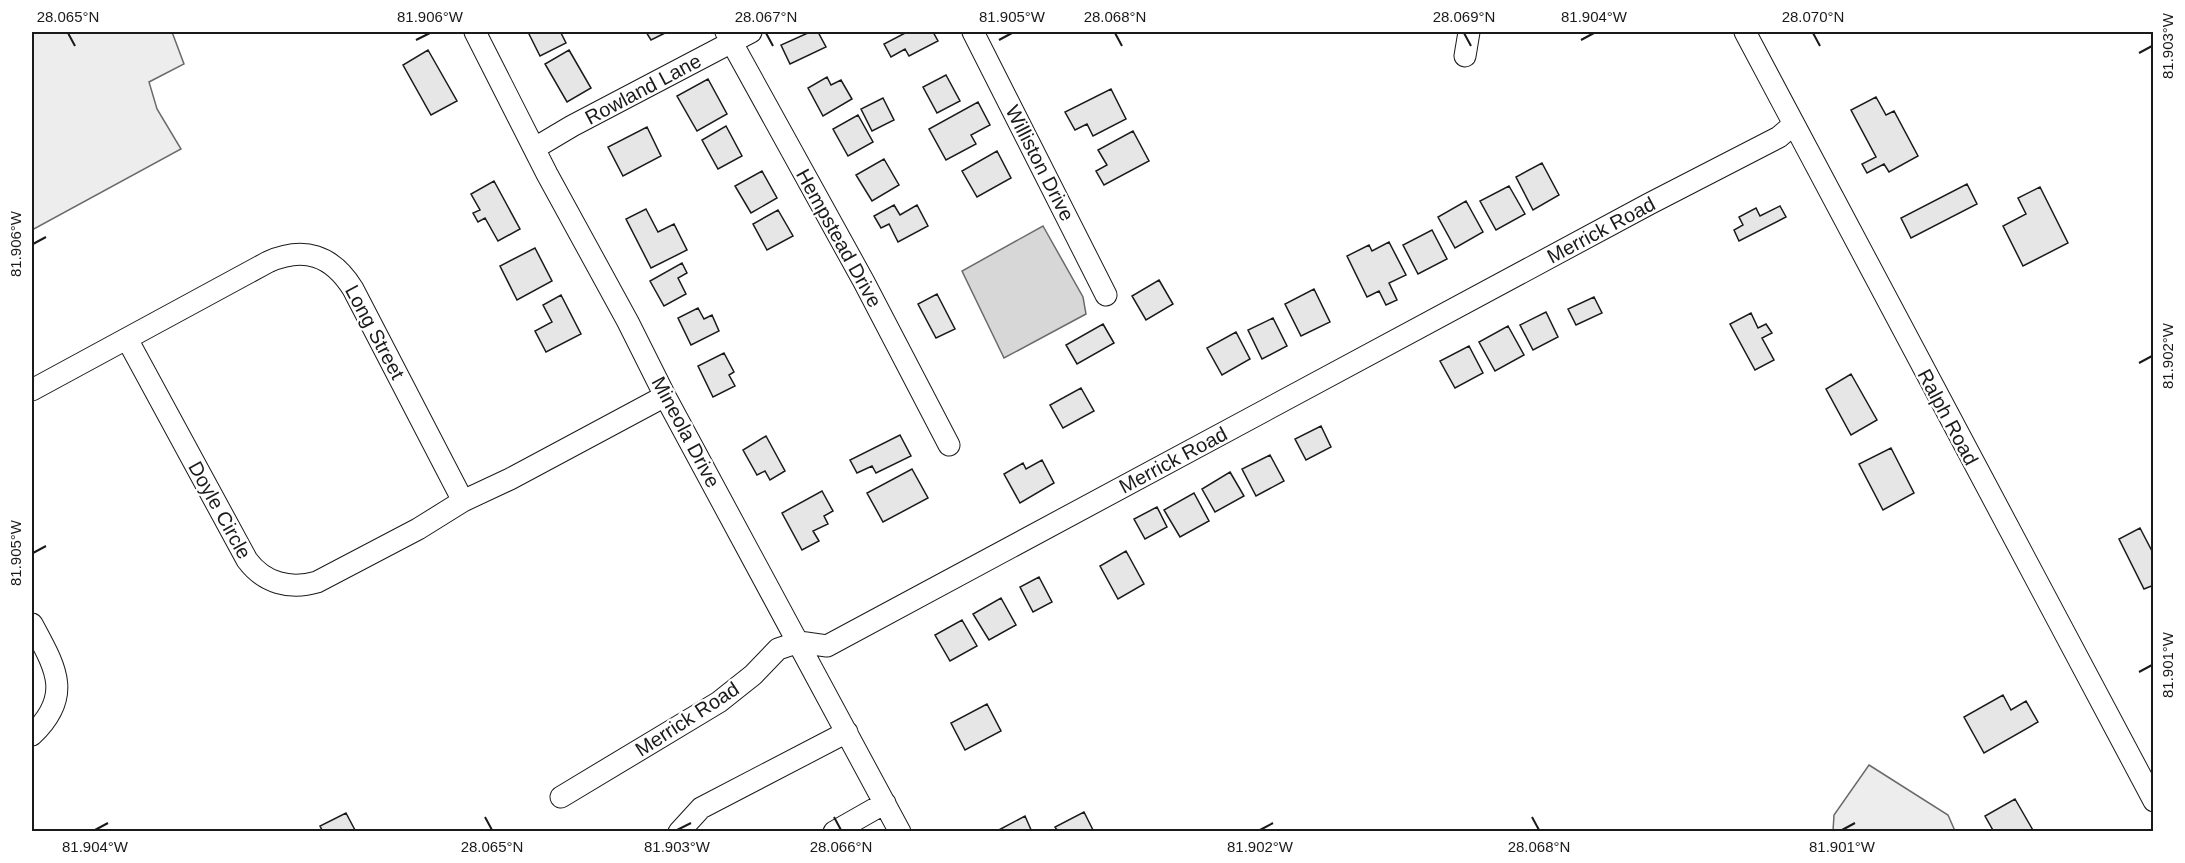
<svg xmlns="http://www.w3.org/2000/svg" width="2185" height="863" viewBox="0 0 2185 863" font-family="Arial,sans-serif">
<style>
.built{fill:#ededed;stroke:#6a6a6a;stroke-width:1.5}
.water{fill:#d7d7d7;stroke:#6a6a6a;stroke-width:1.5}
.building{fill:#e6e6e6;stroke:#1a1a1a;stroke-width:1.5}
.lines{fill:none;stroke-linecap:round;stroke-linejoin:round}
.minor-casing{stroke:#1a1a1a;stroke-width:23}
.minor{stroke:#fff;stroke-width:21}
.ticks{fill:none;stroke:#1a1a1a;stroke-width:2}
.labels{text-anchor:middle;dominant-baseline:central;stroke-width:4.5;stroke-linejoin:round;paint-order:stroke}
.street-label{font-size:20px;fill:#1a1a1a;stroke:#fff}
.neatline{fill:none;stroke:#1a1a1a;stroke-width:2}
.ticks-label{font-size:15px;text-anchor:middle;fill:#1a1a1a}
</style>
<rect width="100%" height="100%" fill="#fff"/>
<!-- built -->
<path class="built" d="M32 32H172L184 64 149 82 157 109 181 149 32 230Z
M1869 765 1948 815 1955 831H1833L1834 815Z"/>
<!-- water -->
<path class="water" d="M1043 226 1083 297 1086 314 1004 358 962 271Z"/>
<!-- building -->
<path class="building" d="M528 32H564L561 33 566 43 540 56Z
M646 32H667L651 40Z
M810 32H818L826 47 790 64 781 45Z
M907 32H933L938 41 909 56 905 49 891 57 884 44Z
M428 50 457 101 431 115 403 65Z
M569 50 591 88 567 102 545 64Z
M946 75 960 101 937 113 923 87Z
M827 77 831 85 841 80 852 99 823 116 808 88Z
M708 79 727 114 697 131 677 96Z
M1111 89 1126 119 1093 136 1087 124 1075 130 1065 112Z
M1876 97 1886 115 1894 111 1918 156 1889 172 1884 164 1867 173 1862 164 1876 157 1851 110Z
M883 98 894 120 872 131 861 109Z
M978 102 990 125 971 135 976 144 946 160 929 129Z
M858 115 873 142 848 156 833 129Z
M726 126 742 156 718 169 702 140Z
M647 127 661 156 623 176 608 147Z
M1133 131 1149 161 1104 185 1096 171 1107 165 1098 150Z
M997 151 1011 178 977 197 962 171Z
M884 159 899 185 872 201 856 175Z
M1542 163 1559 195 1533 210 1516 177Z
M762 171 777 198 751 213 735 186Z
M494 181 520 229 498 241 485 218 478 222 473 213 480 210 471 194Z
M1967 184 1977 204 1911 238 1901 218Z
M1509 186 1525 214 1496 230 1480 201Z
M2040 187 2068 243 2023 266 2003 226 2026 214 2018 198Z
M1466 201 1483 232 1455 248 1438 217Z
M894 205 900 215 917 205 928 226 898 242 889 224 881 228 874 216Z
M1780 206 1786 217 1739 241 1734 230 1743 225 1739 217 1756 208 1760 216Z
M646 209 658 232 674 224 687 250 651 268 626 219Z
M778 210 793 236 767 250 753 224Z
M1432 230 1447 259 1418 274 1403 245Z
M1389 242 1406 275 1389 283 1397 300 1386 305 1379 291 1367 297 1347 256 1369 245 1372 251Z
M535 248 552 281 517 300 500 266Z
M682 263 687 273 678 278 686 294 664 306 650 281Z
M1159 280 1173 304 1146 320 1132 296Z
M1314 289 1330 322 1301 336 1285 304Z
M937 294 955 329 936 338 918 304Z
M561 295 581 334 546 352 535 331 552 322 543 305Z
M1594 297 1602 313 1576 325 1568 309Z
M698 308 704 319 712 315 719 331 691 345 678 318Z
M1546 312 1558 337 1533 350 1520 325Z
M1751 313 1758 328 1766 324 1772 333 1762 338 1774 360 1755 370 1730 324Z
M1273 318 1287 346 1262 359 1248 330Z
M1103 324 1114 343 1077 364 1066 345Z
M1508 326 1524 355 1495 371 1479 342Z
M1236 332 1250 359 1222 375 1207 348Z
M1469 346 1483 373 1455 388 1440 361Z
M724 353 734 372 729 375 735 386 713 397 698 366Z
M1851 374 1877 420 1851 435 1826 389Z
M1081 388 1094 411 1063 428 1050 405Z
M1321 426 1331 447 1306 460 1295 439Z
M900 435 911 456 876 473 872 466 857 473 850 460Z
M766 436 785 471 770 480 765 471 757 475 743 450Z
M1891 448 1914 493 1883 510 1859 464Z
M1270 455 1284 481 1256 496 1242 469Z
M1042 460 1054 483 1020 503 1004 474 1023 463 1026 469Z
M912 469 928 498 883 522 867 493Z
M1230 472 1244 496 1215 512 1202 489Z
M822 491 833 511 824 516 828 524 813 531 819 541 802 550 782 513Z
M1194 493 1209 521 1180 537 1164 510Z
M1157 507 1167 527 1145 539 1134 519Z
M2140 528 2154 555V585L2144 589 2119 539Z
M1126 551 1144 584 1118 599 1100 566Z
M1039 577 1052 602 1033 612 1020 587Z
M1001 598 1016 625 989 640 973 614Z
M962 620 977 646 950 661 935 635Z
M2003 695 2011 710 2026 701 2038 722 1984 753 1964 717Z
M987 704 1001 731 965 750 951 723Z
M2015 799 2034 832H1994L1985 816Z
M1084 812 1094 832H1058L1055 827Z
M346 813 356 832H323L320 826Z
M1025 816 1032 832H995Z"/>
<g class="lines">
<defs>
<path id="minor" d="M475 32 547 174 628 322 665 396 900 832
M726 32 864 282 949 445
M973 32 1106 295
M1745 32 2154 801
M1465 56 1469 32
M535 148 572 126 751 32
M127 339 247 560C264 583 290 590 317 582L418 529 463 501 510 479 665 396
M32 390 268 262C304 246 332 255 353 289L463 501
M32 624C55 667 74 695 32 735
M561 797 719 702 753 675 778 649 799 642 827 646 1649 204 1779 137 1794 124
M679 832 701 808 847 732
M834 832 885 803"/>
</defs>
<!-- minor casing -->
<use href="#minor" class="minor-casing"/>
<!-- minor -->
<use href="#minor" class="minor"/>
</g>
<!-- ticks -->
<path class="ticks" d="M68 33 75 46M766 33 773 46M1115 33 1122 46M1464 33 1471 46M1813 33 1820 46M416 40 430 33M999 40 1012 33M1581 40 1594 33M2139 53 2152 46M33 244 46 237M2139 363 2152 356M33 553 46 546M2139 672 2152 665M485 817 492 830M834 817 841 830M1532 817 1539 830M95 830 108 823M677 830 691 823M1260 830 1273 823M1842 830 1855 823"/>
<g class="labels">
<!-- street labels -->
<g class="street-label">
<text transform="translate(643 89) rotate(-28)">Rowland Lane</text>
<text transform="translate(1040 163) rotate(63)">Williston Drive</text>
<text transform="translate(1601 230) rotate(-28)">Merrick Road</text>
<text transform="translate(839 238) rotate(61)">Hempstead Drive</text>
<text transform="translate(375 332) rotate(62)">Long Street</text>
<text transform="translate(1948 417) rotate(62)">Ralph Road</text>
<text transform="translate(686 432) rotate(62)">Mineola Drive</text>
<text transform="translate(1173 460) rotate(-28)">Merrick Road</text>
<text transform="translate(220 510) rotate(61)">Doyle Circle</text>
<text transform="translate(687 719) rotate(-33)">Merrick Road</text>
</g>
</g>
<!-- border -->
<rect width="2185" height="863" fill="none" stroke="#ffffff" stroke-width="66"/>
<rect x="33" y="33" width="2119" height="797" class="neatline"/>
<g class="ticks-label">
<text x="68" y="22">28.065°N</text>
<text x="430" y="22">81.906°W</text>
<text x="766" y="22">28.067°N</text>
<text x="1012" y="22">81.905°W</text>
<text x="1115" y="22">28.068°N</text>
<text x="1464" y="22">28.069°N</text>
<text x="1594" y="22">81.904°W</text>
<text x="1813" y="22">28.070°N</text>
<text transform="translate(2168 46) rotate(-90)" y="5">81.903°W</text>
<text transform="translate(16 244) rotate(-90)" y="5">81.906°W</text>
<text transform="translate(2168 356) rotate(-90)" y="5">81.902°W</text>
<text transform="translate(16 553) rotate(-90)" y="5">81.905°W</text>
<text transform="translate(2168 665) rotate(-90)" y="5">81.901°W</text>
<text x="95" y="852">81.904°W</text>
<text x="492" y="852">28.065°N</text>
<text x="677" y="852">81.903°W</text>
<text x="841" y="852">28.066°N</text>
<text x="1260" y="852">81.902°W</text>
<text x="1539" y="852">28.068°N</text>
<text x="1842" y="852">81.901°W</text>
</g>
</svg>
